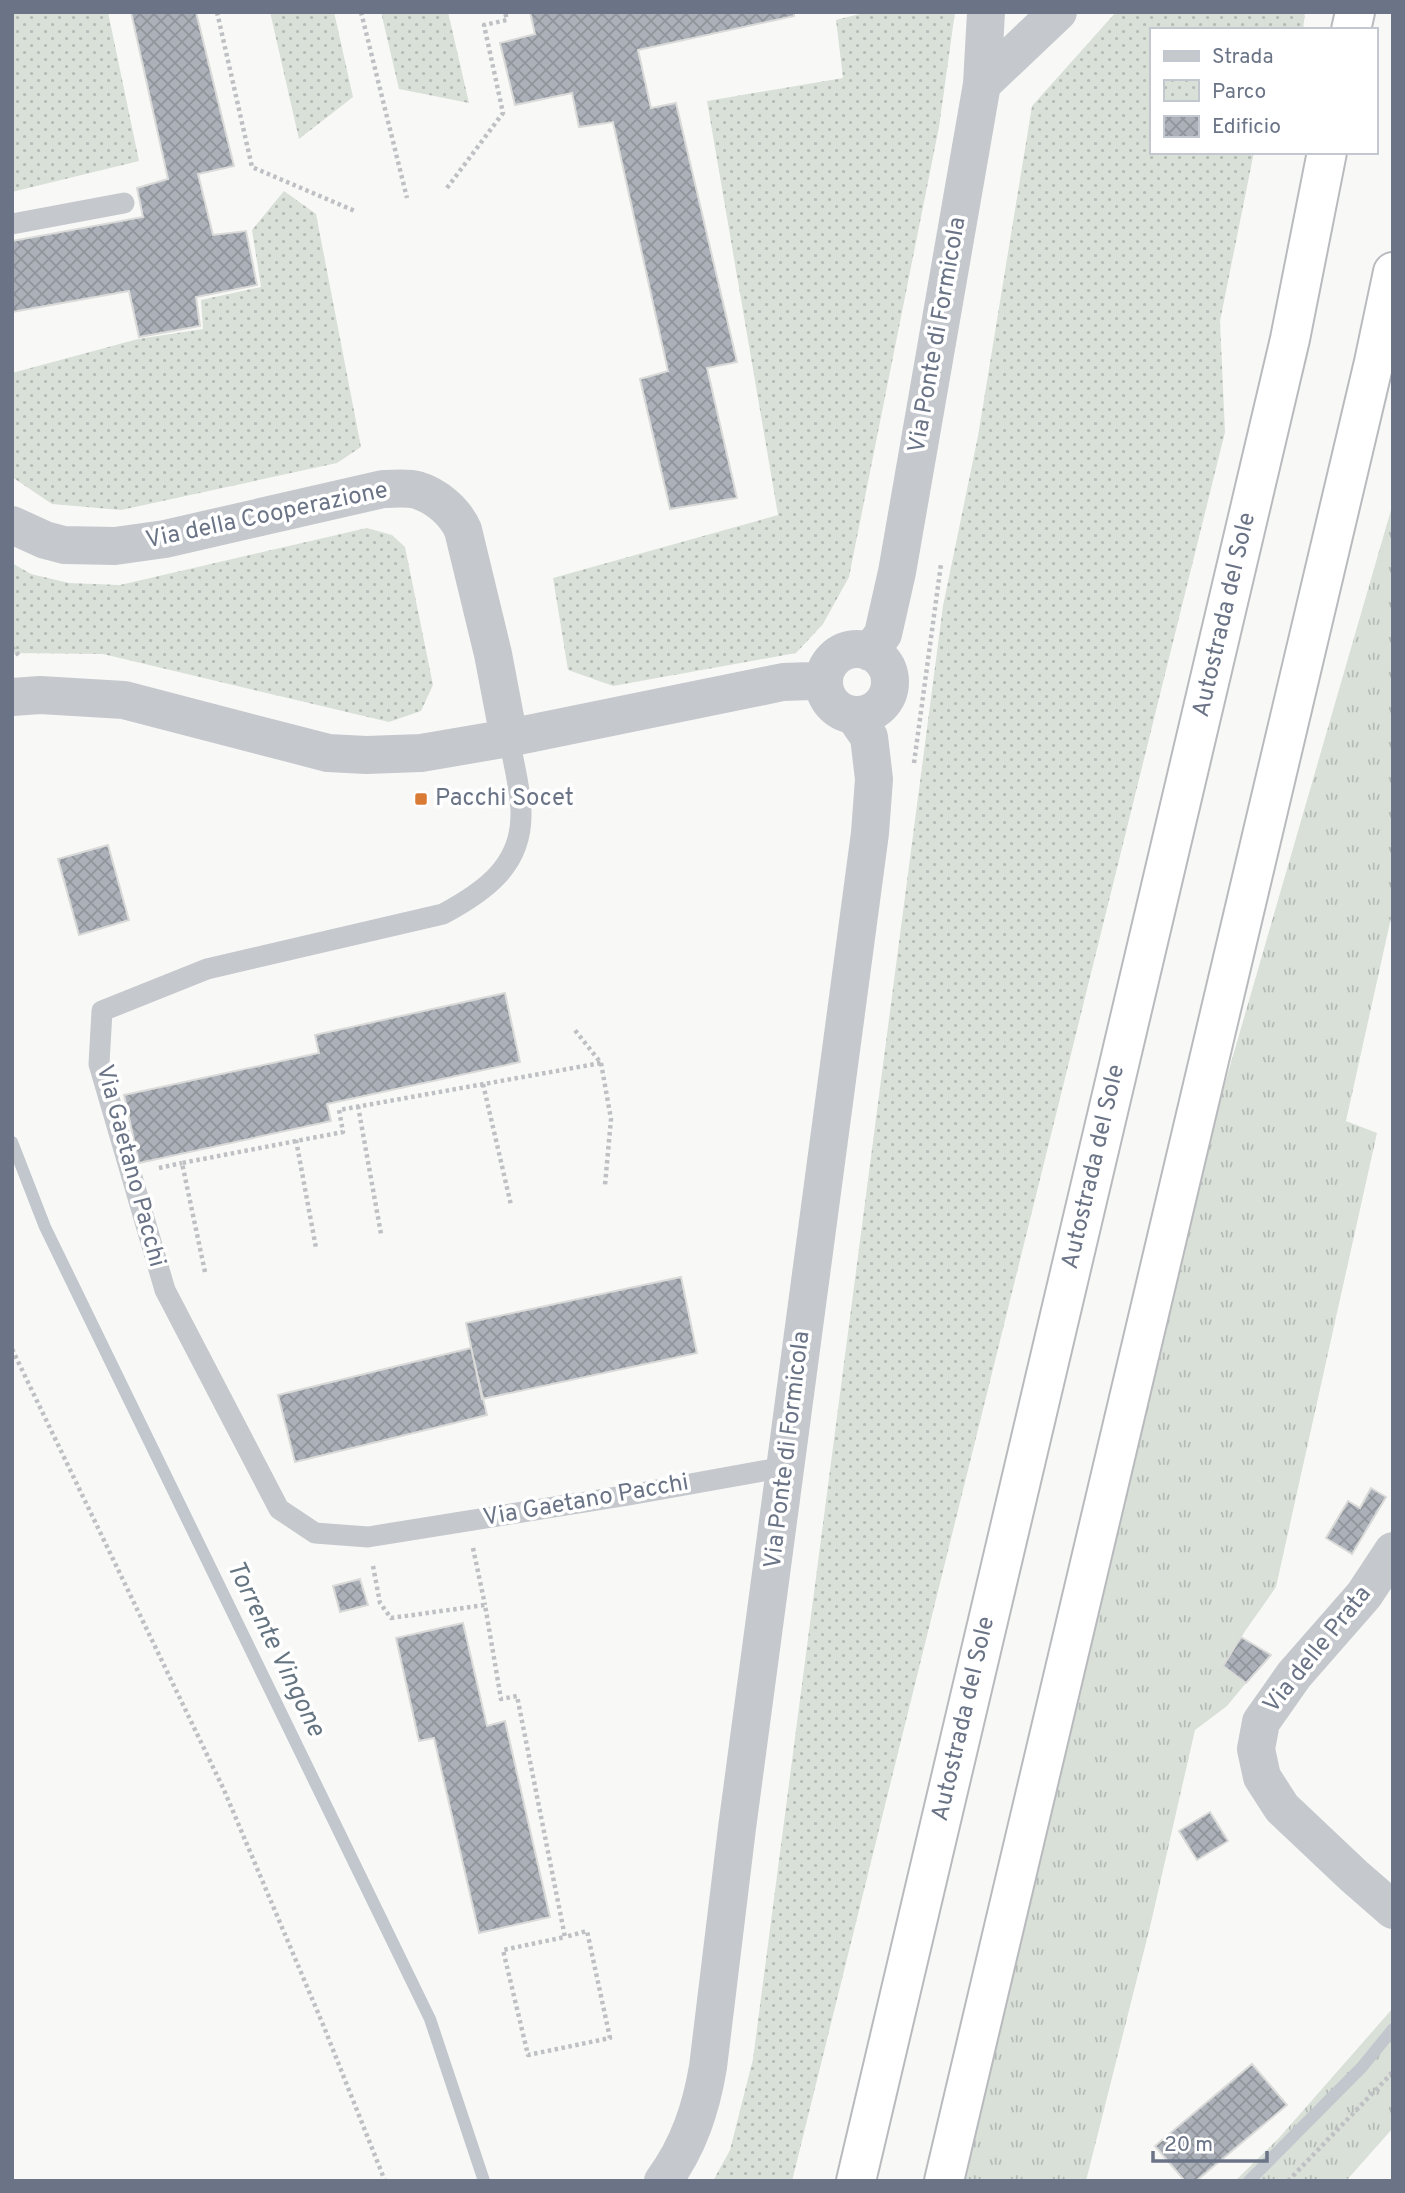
<svg xmlns="http://www.w3.org/2000/svg" width="1405" height="2193" viewBox="0 0 1405 2193" font-family="Overpass,sans-serif">
<style>
.grass{fill:url(#grass-tufts)}
.park{fill:url(#park-dots)}
.lines{fill:none;stroke-linecap:round;stroke-linejoin:round}
.stream{stroke:#c1c7cd;stroke-width:12}
.building{fill:url(#building-cross-hatch);stroke:#dadbd9;stroke-width:2}
.motorway-casing{stroke:#b8babe;stroke-width:42}
.path{stroke:#bfc0c3;stroke-width:4.5;stroke-dasharray:3.5 3.5;stroke-linecap:butt}
.service{stroke:#c5c8cc;stroke-width:21}
.minor{stroke:#c5c8cc;stroke-width:38}
.motorway{stroke:#fff;stroke-width:38}
.poi-dot{fill:#da7b35;stroke:#fff;stroke-width:2.5}
.labels{text-anchor:middle;dominant-baseline:central;stroke-width:7;stroke-linejoin:round;paint-order:stroke}
.street-label{font-size:24px;fill:#6a7486;stroke:#fff}
.poi-label{font-size:24px;fill:#6a7486;stroke:#fff;text-anchor:start}
.water-label{font-size:26px;font-style:italic;fill:#657481;stroke:#fff}
</style>
<defs>
<pattern id="grass-tufts" width="24" height="20" patternUnits="userSpaceOnUse" patternTransform="scale(1.75)"><rect width="24" height="20" fill="#d9e0d8"/><path d="M3 7l-1-3M5 7V3M7 7l1-3M15 17l-1-3M17 17v-4M19 17l1-3" fill="none" stroke="#b4bab5"/></pattern>
<pattern id="park-dots" width="8" height="8" patternUnits="userSpaceOnUse" patternTransform="scale(1.75)"><rect width="8" height="8" fill="#d9e0d8"/><path d="M2 2h.1M6 6h.1" fill="none" stroke="#b4bab5" stroke-width="1.8" stroke-linecap="round"/></pattern>
<pattern id="building-cross-hatch" width="8" height="8" patternUnits="userSpaceOnUse" patternTransform="scale(1.75)"><rect width="8" height="8" fill="#acb1b9"/><path d="M0 0l8 8M0 8l8-8" fill="none" stroke="#90959c"/></pattern>
</defs>
<rect width="100%" height="100%" fill="#f8f9f7"/>
<!-- grass -->
<path class="grass" d="M1393 503V909L1346 1121 1377 1133 1276 1587 1241 1637 1246 1683 1227 1706 1195 1730 1150 1927 1086 2181H944L1109 1484Z
M1393 2008V2128L1346 2181H1235L1278 2139Z"/>
<!-- park -->
<path class="park" d="M12 12H108L139 161 12 192Z
M270 12H334L353 97 299 139Z
M381 12H448L469 103 399 89Z
M867 12H955L939 127 849 577 823 624 796 653 613 686 568 670 553 578 778 515 707 101 843 78 836 20Z
M1116 12H1305L1303 30H1151V152H1254L1220 321 1225 432 792 2181H713L730 2150 753 2059 943 606 978 436 1032 106Z
M284 191 316 214 361 447 337 463 121 510 52 504 12 477V373L138 339 203 329 201 300 261 287 252 230Z
M367 528 392 535 405 547 433 685 421 711 389 722 103 654 12 653V563L31 574 69 583 120 585Z"/>
<g class="lines">
<!-- stream -->
<path class="stream" d="M12 1142 45 1227 430 2019 484 2181
M1249 2181 1362 2067 1393 2029"/>
</g>
<!-- building -->
<path class="building" d="M131 12H196L234 166 198 174 213 235 246 231 257 285 196 297 200 326 139 337 129 291 12 312V241L143 217 137 188 168 179Z
M530 12H794V16L638 50 651 108 676 103 737 362 707 368 737 498 670 509 640 379 668 371 613 122 579 127 572 93 515 105 500 43 535 34Z
M108 845 129 920 79 935 58 859Z
M505 993 520 1062 327 1104 331 1121 139 1163 124 1095 319 1053 315 1035Z
M681 1277 697 1353 482 1399 466 1323Z
M471 1348 487 1415 295 1462 278 1395Z
M1371 1488 1386 1497 1352 1554 1326 1538 1348 1501 1360 1508Z
M360 1579 368 1605 340 1612 333 1586Z
M463 1623 487 1726 505 1721 550 1917 479 1933 434 1738 419 1741 396 1638Z
M1241 1637 1271 1655 1246 1683 1223 1666Z
M1210 1812 1228 1841 1197 1860 1179 1831Z
M1252 2064 1287 2105 1196 2181H1185L1155 2146Z"/>
<g class="lines">
<defs>
<path id="motorway" d="M1351 30 1355 12
M856 2181 1290 339 1327 152
M944 2181 1374 362 1393 272"/>
</defs>
<!-- motorway casing -->
<use href="#motorway" class="motorway-casing"/>
<!-- path -->
<path class="path" d="M217 12 252 167 355 211
M361 12 407 198
M447 188 503 113 484 25 507 20 505 12
M12 647 20 657
M914 763 941 564
M601 1063 611 1119 605 1185
M483 1084 511 1205
M358 1106 381 1234
M296 1140 316 1248
M159 1168 182 1163
M205 1272 182 1163 343 1132 339 1110 601 1063 574 1029
M12 1349 224 1790 324 2027 385 2181
M473 1548 485 1605
M373 1566 380 1603 391 1618 485 1605 501 1699 517 1696 565 1937 503 1950 528 2055 610 2038 587 1931 565 1937
M1288 2181 1393 2072"/>
<!-- service -->
<path class="service" d="M12 224 124 203
M509 738C513 762 521 789 521 813 522 866 484 892 443 914L207 969 102 1011 99 1064 165 1290 279 1509 315 1533 368 1537 629 1495 785 1467"/>
<!-- minor -->
<path class="minor" d="M982 84 1058 12
M12 525 45 540 64 545 115 546 165 539 383 489C394 489 406 487 417 490 437 496 455 512 463 530L493 654 509 738
M824 682a33 33 0 1 1 66 0a33 33 0 1 1-66 0Z
M870 652 883 634 897 572 982 84 986 12
M12 697 40 695 124 700 328 753 366 755 421 753 509 738 783 682 811 681 823 683
M1393 1551 1364 1595 1294 1675 1261 1722 1256 1749 1262 1777 1282 1808 1354 1876 1393 1910
M663 2181C689 2146 701 2108 708 2067L737 1828 870 833 874 779 869 737 854 715"/>
<!-- motorway -->
<use href="#motorway" class="motorway"/>
</g>
<!-- markers -->
<rect class="poi-dot" x="414" y="792" width="14" height="14" rx="3.5"/>
<g class="labels">
<!-- street labels -->
<g class="street-label">
<text transform="translate(938 335) rotate(-80)">Via Ponte di Formicola</text>
<text transform="translate(267 516) rotate(-12)">Via della Cooperazione</text>
<text transform="translate(1225 615) rotate(-77)">Autostrada del Sole</text>
<text transform="translate(130 1166) rotate(75)">Via Gaetano Pacchi</text>
<text transform="translate(1094 1167) rotate(-77)">Autostrada del Sole</text>
<text transform="translate(788 1450) rotate(-83)">Via Ponte di Formicola</text>
<text transform="translate(586 1501) rotate(-10)">Via Gaetano Pacchi</text>
<text transform="translate(1318 1650) rotate(-51)">Via delle Prata</text>
<text transform="translate(964 1719) rotate(-77)">Autostrada del Sole</text>
</g>
<!-- poi labels -->
<g class="poi-label">
<text x="435" y="799">Pacchi Socet</text>
</g>
<!-- water labels -->
<g class="water-label">
<text transform="translate(275 1649) rotate(64)">Torrente Vingone</text>
</g>
</g>
<!-- border -->
<rect width="1405" height="2193" fill="none" stroke="#6a7486" stroke-width="28"/>
<!-- legend -->
<rect x="1150" y="28" width="228" height="126" fill="#ffffff" stroke="#c3c7cf" stroke-width="2"/>
<rect x="1164" y="51" width="35" height="10" fill="#c5c8cc" stroke="#c3c7cf" stroke-width="2"/>
<text x="1212" y="63" font-size="21" fill="#6a7486">Strada</text>
<rect x="1164" y="80" width="35" height="21" fill="url(#park-dots)" stroke="#c3c7cf" stroke-width="2"/>
<text x="1212" y="98" font-size="21" fill="#6a7486">Parco</text>
<rect x="1164" y="116" width="35" height="21" fill="url(#building-cross-hatch)" stroke="#c3c7cf" stroke-width="2"/>
<text x="1212" y="133" font-size="21" fill="#6a7486">Edificio</text>
<!-- scale -->
<path d="M1153 2151v10h114v-10" fill="none" stroke="#6a7486" stroke-width="3.5"/>
<text x="1164" y="2151" font-size="21" fill="#6a7486" stroke="#ffffff" stroke-width="5" paint-order="stroke">20 m</text>
</svg>
